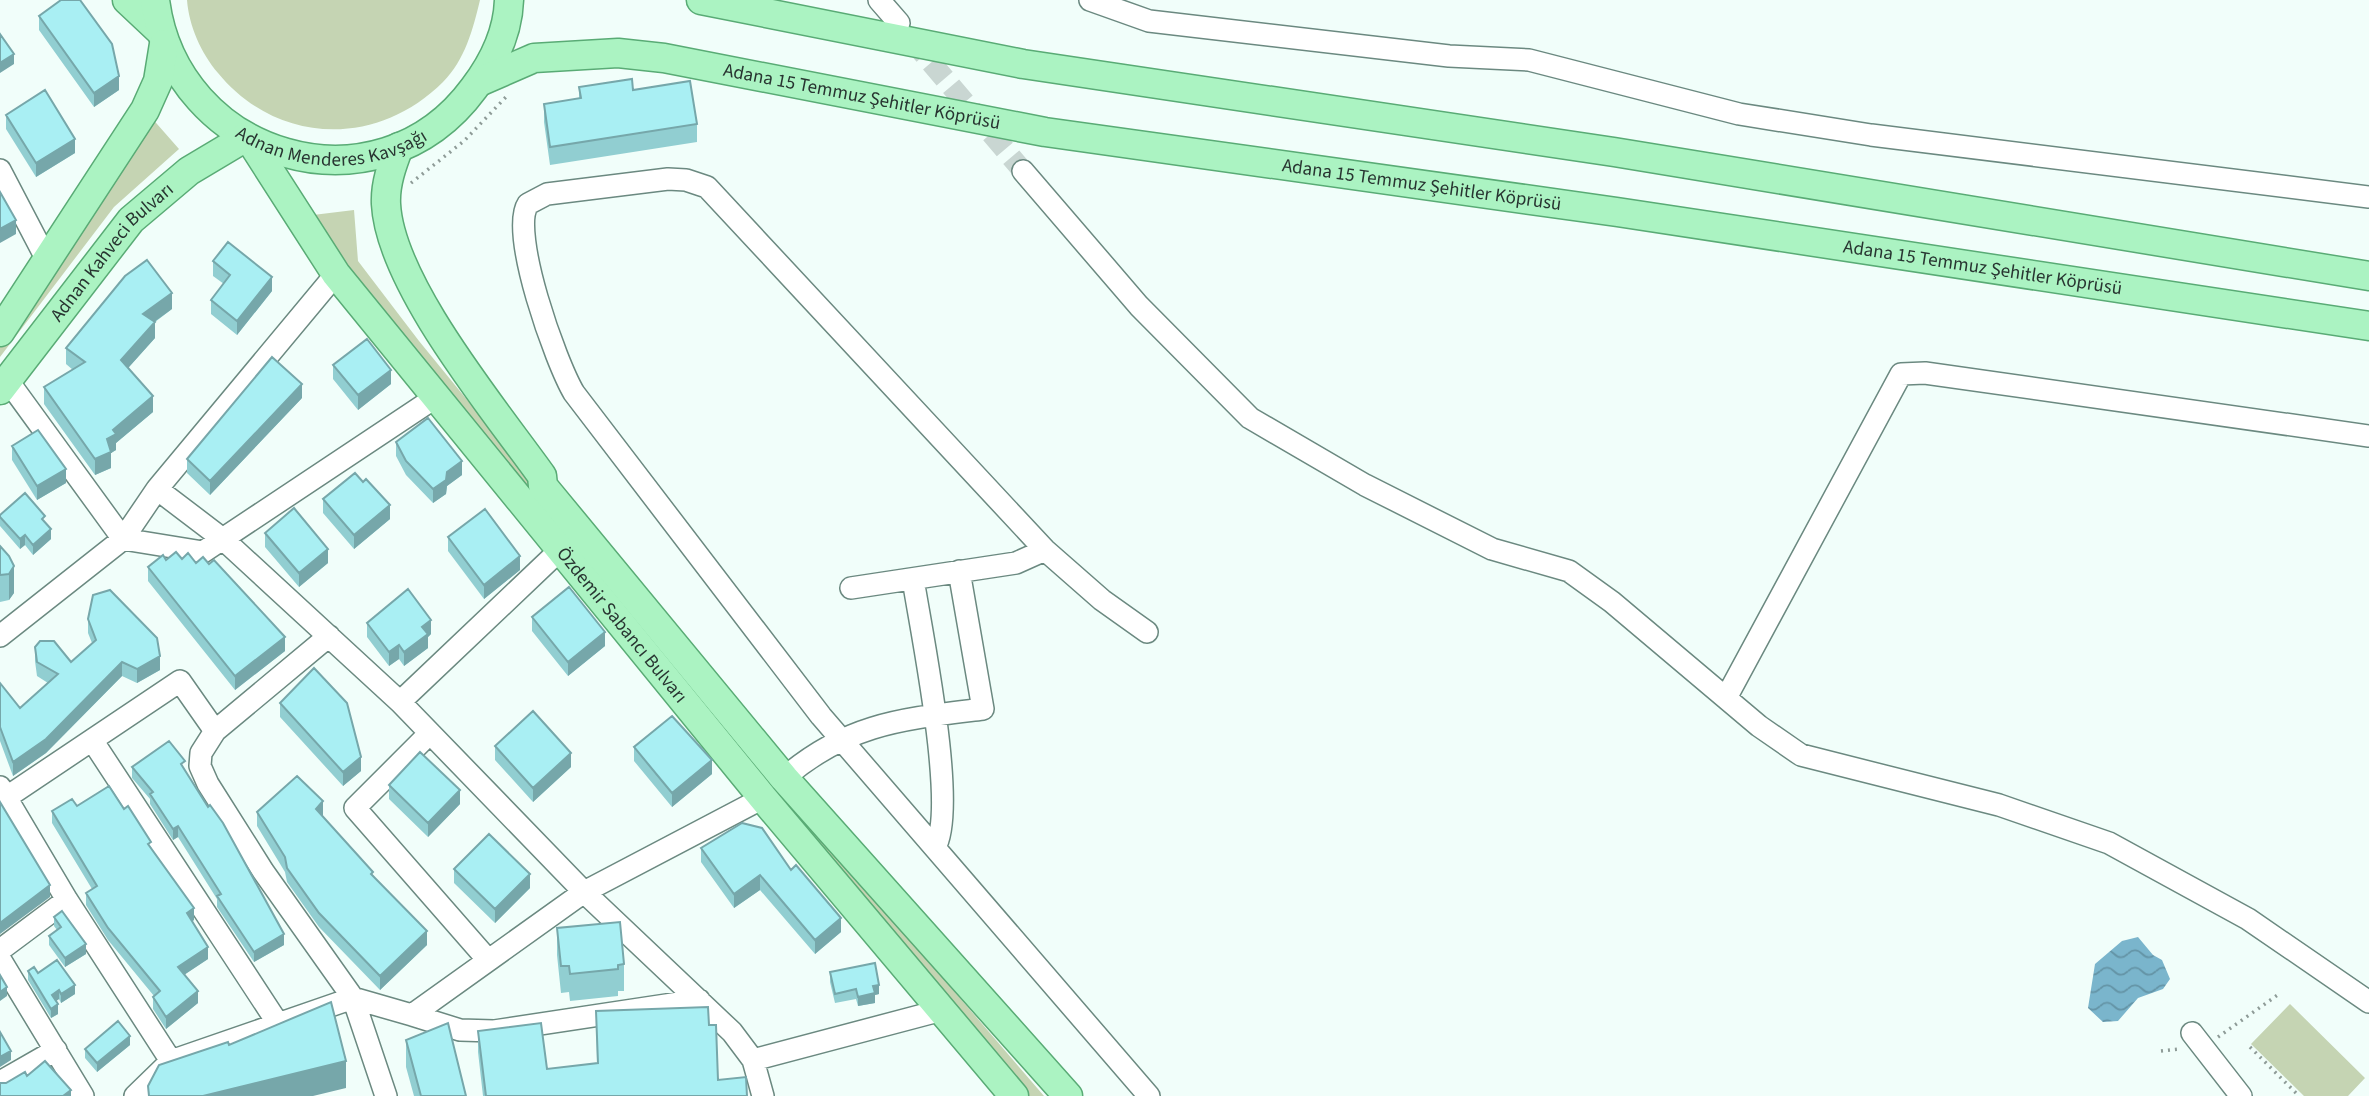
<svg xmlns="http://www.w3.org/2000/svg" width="2369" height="1096" viewBox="0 0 2369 1096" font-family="'Source Sans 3',sans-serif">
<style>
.grass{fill:#c5d4b3}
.water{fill:url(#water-waves)}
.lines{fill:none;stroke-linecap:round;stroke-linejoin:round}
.minor-tunnel{stroke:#c9d6d2;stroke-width:21;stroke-dasharray:21 10;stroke-linecap:butt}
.minor-casing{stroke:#6b8980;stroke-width:24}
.major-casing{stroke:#59ab75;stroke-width:31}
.path{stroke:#8e9b97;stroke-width:3.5;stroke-dasharray:2 5;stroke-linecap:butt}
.minor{stroke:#fff;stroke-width:21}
.major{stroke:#abf3c2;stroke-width:28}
.wall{fill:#91ced1}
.shaded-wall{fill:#76a7aa}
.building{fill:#a9eff3;stroke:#76a7aa;stroke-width:2}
.labels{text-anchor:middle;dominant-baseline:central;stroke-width:5;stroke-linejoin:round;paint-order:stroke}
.street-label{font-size:19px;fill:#283531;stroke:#fff}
</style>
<defs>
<pattern id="water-waves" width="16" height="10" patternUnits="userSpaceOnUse" patternTransform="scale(1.75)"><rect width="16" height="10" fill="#7ab5cc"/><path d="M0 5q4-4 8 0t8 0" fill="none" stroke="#6494a6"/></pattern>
</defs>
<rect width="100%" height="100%" fill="#f1fefa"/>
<!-- grass -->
<path class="grass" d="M187 0H480C473 29 465 60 443 82 377 148 277 145 218 73 201 53 189 26 187 0Z
M150 116 179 149 114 207 0 357V347Z
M354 210 358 261 419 341 868 891 1044 1096H1029L732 743 341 265 313 215Z
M2290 1004 2365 1078 2348 1096H2304L2251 1044Z"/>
<!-- water -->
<path class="water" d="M2138 937 2153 955 2162 960 2170 979 2163 989 2138 998 2118 1021 2103 1022 2088 1008 2095 964 2122 941Z"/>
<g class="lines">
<!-- minor-tunnel -->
<path class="minor-tunnel" d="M911 39 1023 171"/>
<defs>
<path id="minor" d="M879 0 899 23
M1090 0 1149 21 1449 56 1529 60 1739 114 1871 135 2369 197
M0 170 48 262
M1023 171 1139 306 1250 418 1365 485 1492 549 1569 571 1612 602 1759 726 1801 755 1999 805 2109 843 2248 919 2369 1002
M8 381 123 539 203 552 436 397
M157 489 336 274
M913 579C921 630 958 809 935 847
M851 588 1016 563 1045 550
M1147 632 1102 600 1045 550 707 187 686 180 668 179 547 194 528 204C509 232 556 363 574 393L821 716 1149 1096
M0 636 123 539 157 489 224 540 400 702 584 892 732 1032 753 1060 763 1096
M329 636 215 731 201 753 200 766 208 784 263 871 353 998 386 1096
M1726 698 1901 374 1925 373 2369 436
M400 702 560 550
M430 733 355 808 488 960
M92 740 277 1022
M784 778C848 723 903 719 983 709L959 571
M0 787 67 900 171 1061
M7 797 180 681 215 731
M0 950 67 900
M0 959 83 1096
M412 1015 460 1030 494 1031 699 1000
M2192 1033 2241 1096
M753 1060 942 1010
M0 1082 56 1050
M135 1096 171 1061 353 998 412 1015 584 892 763 798"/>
<g id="major">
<path d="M127 0 160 31"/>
<path id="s1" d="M155 0C175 158 377 220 474 88 493 63 508 32 509 0"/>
<path d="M701 0 1023 64 1614 152 2369 276"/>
<path id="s2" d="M479 82 534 58 618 53 664 58 1045 132 1617 212 2369 326"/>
<path id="s3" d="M250 140 336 274 763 798 1014 1096"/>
<path d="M399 147C392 165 385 184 386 204 390 284 495 410 542 476L543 486 784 778 1068 1096"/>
<path d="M0 332 145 110 158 81 164 44"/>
<path id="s4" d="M0 390 131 220 189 171 246 137"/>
</g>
</defs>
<!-- minor casing -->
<use href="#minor" class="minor-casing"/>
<!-- major casing -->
<use href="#major" class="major-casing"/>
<!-- path -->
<path class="path" d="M411 183 464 141 506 97
M2218 1037 2279 994
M2250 1047 2299 1096
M2161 1051 2179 1049"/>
<!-- minor -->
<use href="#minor" class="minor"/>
<!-- major -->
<use href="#major" class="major"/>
</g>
<!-- wall -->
<path class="wall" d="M39 16 119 90 94 107 39 30Z
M579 87 633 90 697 124V142L550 165 544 122V104L579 98Z
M6 115 75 153 36 177 6 129Z
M213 261 272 291 237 335 211 314V300L224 284 213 276Z
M172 309 155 322V338L128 368 153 412 116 443V450L111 453V468L95 475 44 404V387L73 370 66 364V348Z
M333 365 391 384 358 410 333 379Z
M302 398 210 495 187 473V459Z
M396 442 462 475 447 486 446 494 433 503 406 475 396 456Z
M12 446 66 483 37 500 12 460Z
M323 499 390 519 354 549 323 513Z
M0 515 51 539 33 555 25 545 20 549 0 526Z
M265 533 328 563 299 587 265 547Z
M448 537 520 570 484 599 448 551Z
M0 546 9 556 14 593 9 600 0 602Z
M182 559 196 563 285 651 235 690 148 581V567L166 560Z
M532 617 605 646 568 676 532 631Z
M88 619 160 670 137 683 122 676 46 753 13 776 0 741V683L20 708 48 683 37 676 35 661V647L71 662 92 643 88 633Z
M367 623 431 634 428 637V648L404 666 399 659 389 666 367 637Z
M280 703 361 771 343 786 280 717Z
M495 746 571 767 533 802 495 760Z
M634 747 712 774 672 807 634 761Z
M132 767 185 771 284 945 254 962 217 907V899L178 837 173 840 150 804V799L132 778Z
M389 785 460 804 428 837 389 799Z
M77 806 124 809 151 847 194 920 192 921 208 959 185 974 198 1003 166 1029 153 1009V997L154 996 108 940 86 905V893L92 889 52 823V811Z
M257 812 323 815 322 816 373 875 427 945 380 990 319 927 287 882 285 872 257 826Z
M701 848 791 870 841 932 815 954 760 890 734 908 701 862Z
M454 869 530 888 495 923 454 883Z
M54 917 86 954 65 967 49 945V936L57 930 54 926Z
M557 928 624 964V991H618V996L570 1001 569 992 561 993 557 955Z
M28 971 38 973 75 994 61 1003 59 999 56 1001 58 1014 51 1018 28 980Z
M830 972 879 994 875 995V1003L858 1006 856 999 835 1003 830 982Z
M596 1011 709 1025 718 1080 747 1096H483L478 1052V1031L547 1069 597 1063Z
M406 1040 466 1096H414L406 1067Z
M130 1045 97 1072 85 1058V1049Z"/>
<!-- shaded-wall -->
<path class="shaded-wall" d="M14 54V64L0 73V63Z
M119 76V90L94 107V93Z
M75 139V153L36 177V163Z
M16 220V234L0 243V229Z
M272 277V291L237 335V321Z
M172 293V309L143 330V314Z
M155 322V338L121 376V360Z
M391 370V384L358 410V395Z
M302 384V398L210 495V481Z
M153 396V412L116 443V450L111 453V468L95 475V459L113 430Z
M462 461V475L447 486 446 494 433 503V489L447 472Z
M66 469V483L37 500V486Z
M390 505V519L354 549V535Z
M51 529V539L33 555V545Z
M25 535V545L20 549V539Z
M328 549V563L299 587V573Z
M520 556V570L484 599V585Z
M14 566V593L9 600V574Z
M431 620V634L428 637V648L404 666V652L422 627Z
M605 632V646L568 676V662Z
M285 637V651L235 690V676Z
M399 645V659L389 666V652Z
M160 656V670L137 683V669Z
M122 662V676L46 753 13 776V762Z
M571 753V767L533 802V788Z
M361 757V771L343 786V772Z
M712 760V774L672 807V793Z
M460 790V804L428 837V823Z
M323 801V815L316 823V809Z
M178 826V837L173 840V829Z
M530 874V888L495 923V909Z
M760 875V890L734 908V894Z
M50 885V897L0 934V923Z
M194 908V920L187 925V913Z
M841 918V932L815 954V940Z
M427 931V945L380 990V976Z
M284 934V945L254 962V952Z
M86 944V954L65 967V958Z
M208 947V959L178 979V967Z
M75 985V994L61 1003V994Z
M879 985V994L875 995V1003L858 1006V997L873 986Z
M7 987V996L0 1001V992Z
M59 990V999L52 1004V995Z
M198 991V1003L166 1029V1017Z
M58 1004V1014L51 1018V1009Z
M130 1036V1045L97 1072V1063Z
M11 1051V1060L0 1067V1057Z
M346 1061V1088L313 1096H203Z
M71 1090V1096H63Z"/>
<!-- building -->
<path class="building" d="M61 0H80L112 44 119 76 94 93 39 16Z
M0 34 14 54 0 63Z
M632 79 633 90 690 81 697 124 550 147 544 104 581 98 579 87Z
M45 90 75 139 36 163 6 115Z
M0 192 16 220 0 229Z
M228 242 272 277 237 321 211 300 230 275 213 261Z
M147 260 172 293 143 314 155 322 121 360 153 396 113 430 116 434 107 439 111 452 95 459 44 387 85 362 66 348 125 276Z
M367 339 391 370 358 395 333 365Z
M272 357 302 384 210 481 187 459Z
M428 418 462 461 447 472 446 480 433 489 406 461 396 442Z
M38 430 66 469 37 486 12 446Z
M355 473 363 482 366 479 390 505 354 535 323 499Z
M25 493 45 516 42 519 51 529 33 545 25 535 20 539 0 517V515Z
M294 508 328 549 299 573 265 533Z
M485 509 520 556 484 585 448 537Z
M0 546 9 556 14 566 9 574 0 575Z
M176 552 182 559 188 553 196 563 203 557 209 564 214 560 285 637 235 676 148 567 163 555 166 560Z
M569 587 605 632 568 662 532 617Z
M408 589 431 620 422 627 428 634 404 652 399 645 389 652 367 623Z
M110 590 157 638 160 656 137 669 122 662 46 739 13 762 0 727V683L20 708 58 674 37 662 35 647 40 641H54L71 662 96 640 88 619 93 595Z
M314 668 347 703 361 757 343 772 280 703Z
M533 711 571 753 533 788 495 746Z
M672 716 712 760 672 793 634 747Z
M169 741 185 761 181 764 208 807 210 805 223 823 284 934 254 952 217 896 221 894 178 826 173 829 150 794 153 792 132 767Z
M420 752 460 790 428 823 389 785Z
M297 776 323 801 316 809 373 872 371 874 427 931 380 976 319 913 287 868 285 857 257 812Z
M109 786 124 809 128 806 151 842 148 844 194 908 187 913 208 947 178 967 198 991 166 1017 153 997 160 991 108 928 86 893 97 886 52 811 72 799 77 806Z
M0 802 50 885 0 923Z
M742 823 762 828 791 870 796 865 841 918 815 940 760 875 734 894 701 848Z
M489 834 530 874 495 909 454 869Z
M62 911 86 944 65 958 49 936 61 927 54 917Z
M620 922 624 964 618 965V969L570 974 569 966H561L557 928Z
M57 960 75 985 61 994 59 990 52 995 58 1004 51 1009 28 971 34 967 38 973Z
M875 963 879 985 873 986 875 993 858 997 856 989 835 994 830 972Z
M0 975 7 987 0 992Z
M331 1002 346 1061 203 1096H149L148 1086 159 1065 228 1042 229 1045Z
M708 1007 709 1025H716L718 1080 746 1077 747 1096H486L478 1031 541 1023 547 1069 598 1063 596 1011Z
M118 1021 130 1036 97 1063 85 1049Z
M448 1023 466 1096H421L406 1040Z
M0 1032 11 1051 0 1057Z
M45 1061 71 1090 63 1096H0V1083H6L25 1072 27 1076Z"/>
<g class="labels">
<!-- street labels -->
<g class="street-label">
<text stroke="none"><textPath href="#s2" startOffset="392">Adana 15 Temmuz Şehitler Köprüsü</textPath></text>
<text stroke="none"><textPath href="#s1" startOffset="259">Adnan Menderes Kavşağı</textPath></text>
<text stroke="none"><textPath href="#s2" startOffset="959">Adana 15 Temmuz Şehitler Köprüsü</textPath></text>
<text stroke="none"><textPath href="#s4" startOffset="178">Adnan Kahveci Bulvarı</textPath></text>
<text stroke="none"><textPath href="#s2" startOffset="1526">Adana 15 Temmuz Şehitler Köprüsü</textPath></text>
<text stroke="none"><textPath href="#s3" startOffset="612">Özdemir Sabancı Bulvarı</textPath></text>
</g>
</g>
</svg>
